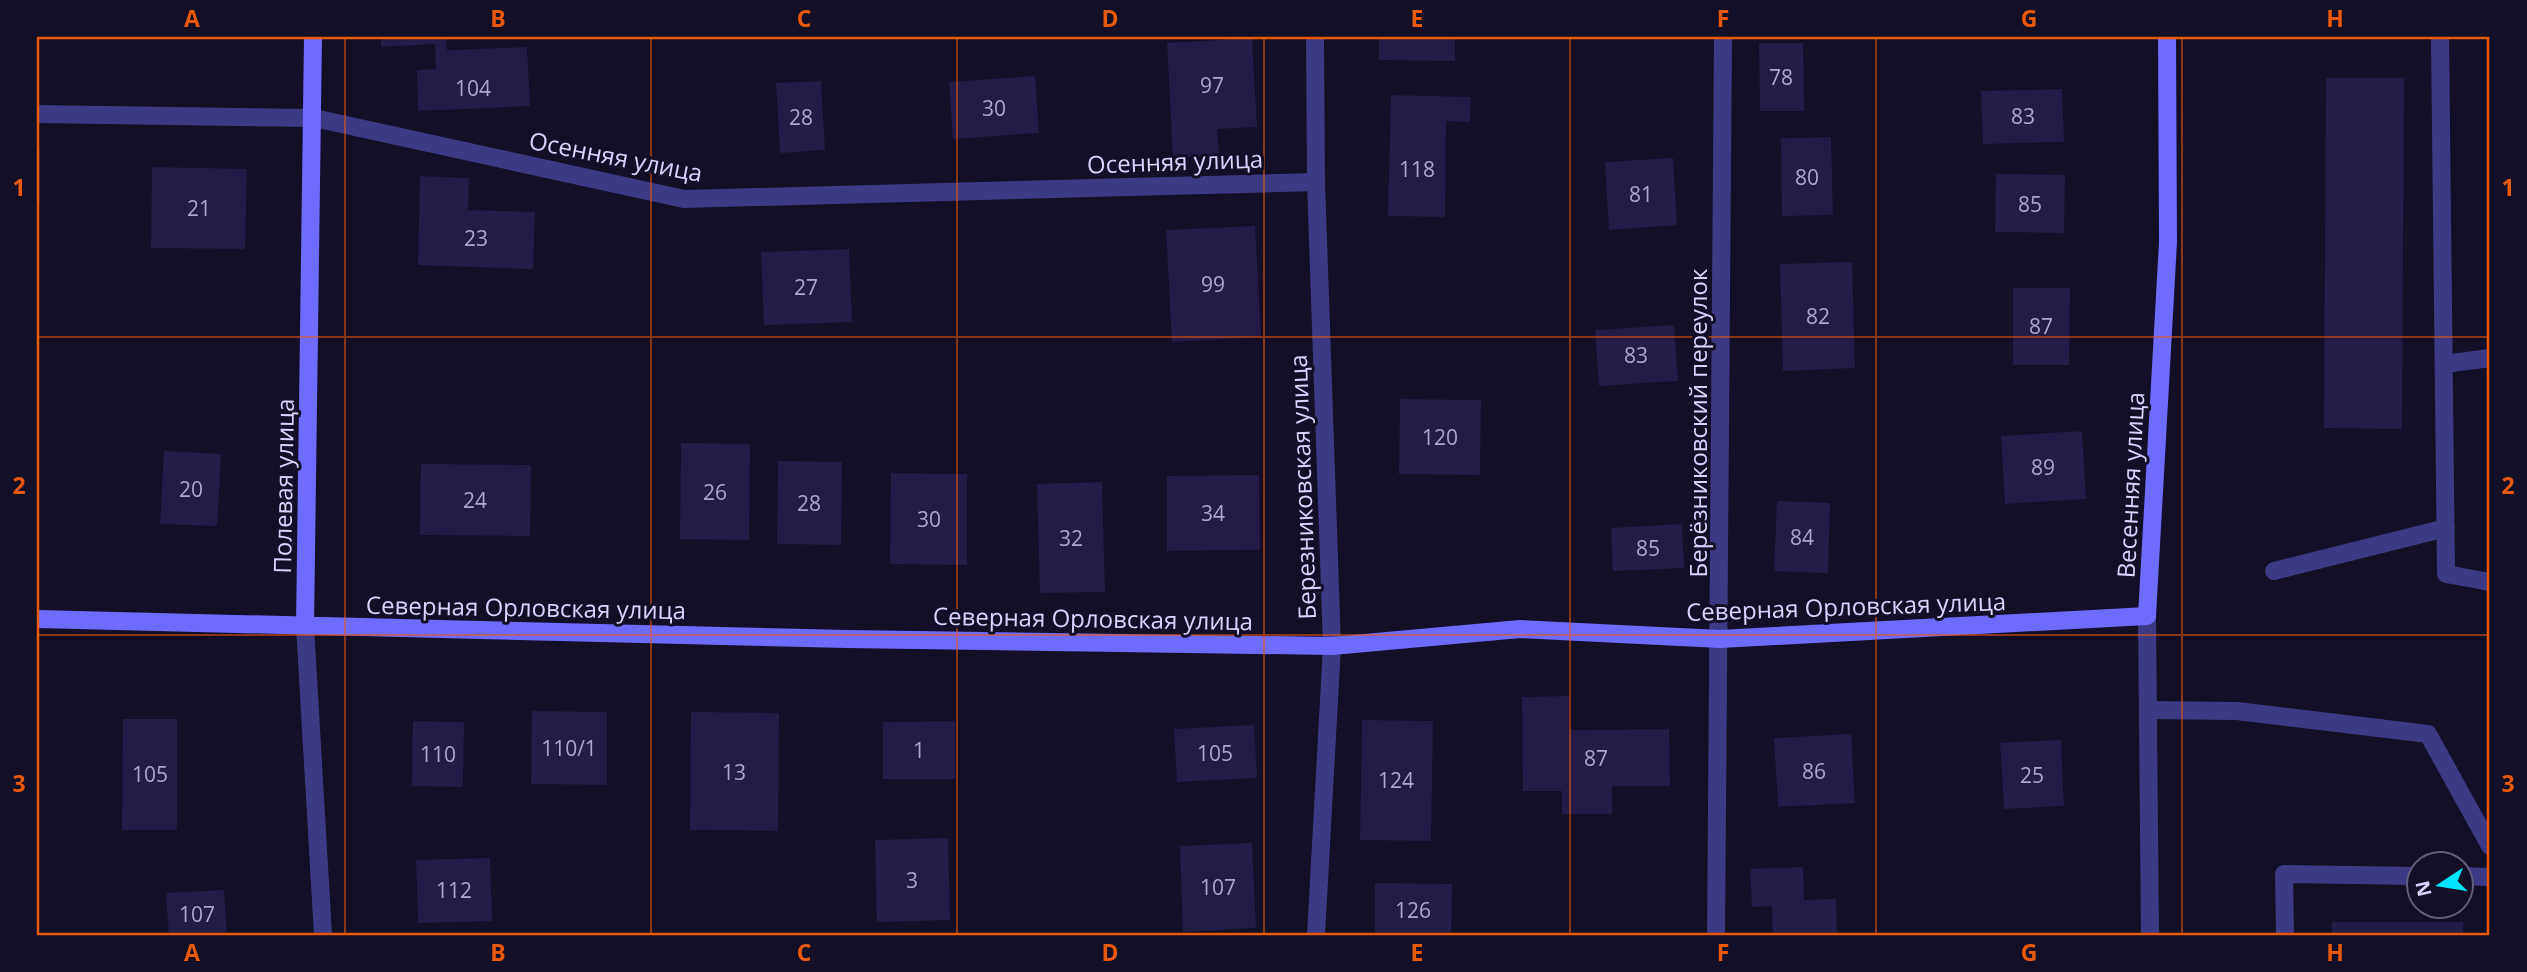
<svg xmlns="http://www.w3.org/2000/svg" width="2527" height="972" viewBox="0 0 2527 972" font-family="'Open Sans',sans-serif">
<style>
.building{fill:#241b47}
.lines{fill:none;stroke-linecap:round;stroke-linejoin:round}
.lane{stroke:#3d3a85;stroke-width:18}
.street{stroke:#3d3a85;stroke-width:18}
.secondary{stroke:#6f6bff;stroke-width:18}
.grid{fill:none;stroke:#e8590c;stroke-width:2;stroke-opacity:0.55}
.labels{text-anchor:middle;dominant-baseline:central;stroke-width:6;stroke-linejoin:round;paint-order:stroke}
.number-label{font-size:21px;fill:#aca6d1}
.street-label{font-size:24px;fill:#d9d4ff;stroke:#130f26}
.neatline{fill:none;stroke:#e8590c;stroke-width:2.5}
.grid-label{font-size:23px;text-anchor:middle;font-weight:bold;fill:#e8590c}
</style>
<rect width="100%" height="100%" fill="#130f26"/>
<!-- building -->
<path class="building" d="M381 37H446L447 50 527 47 530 106 418 111 417 70 436 69 435 44 381 47Z
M1379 37H1455V61L1379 60Z
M1252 38 1257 127 1217 129 1219 155 1173 158 1167 43Z
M1759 43H1803L1804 111H1760Z
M1035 76 1039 133 953 139 949 82Z
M2326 78H2404L2402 429 2324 428Z
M821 81 825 150 780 153 776 83Z
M2062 89 2064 142 1983 144 1981 91Z
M1391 95 1471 97 1470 122 1446 121 1445 217 1388 216Z
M1831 137 1833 215 1782 216 1781 138Z
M37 148H40V203H37Z
M1673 158 1677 225 1609 230 1605 162Z
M152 167 247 169 245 249 151 248Z
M1996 174 2065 175 2064 233 1995 232Z
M420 176 469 178 468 210 535 212 533 269 418 265Z
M1255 226 1261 337 1172 342 1166 230Z
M849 249 852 322 764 325 761 252Z
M1852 262 1855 368 1783 371 1780 264Z
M2013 288H2070L2069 365H2013Z
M1674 325 1678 381 1599 386 1595 330Z
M1400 399 1481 400 1480 475 1399 474Z
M2082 431 2086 499 2005 504 2001 436Z
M681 443 750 444 749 540 680 539Z
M164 451 221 454 217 526 160 524Z
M778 461 842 462 841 545 777 544Z
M421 464 531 465 530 536 420 535Z
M891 473 967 474V565L890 564Z
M1259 475 1260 550 1167 551V476Z
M1102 482 1105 592 1040 593 1037 484Z
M1777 501 1830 503 1828 573 1774 571Z
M1682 524 1684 568 1613 571 1611 528Z
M1569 696V730L1669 729 1670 786H1612V814H1562V791H1523L1522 697Z
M532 711 607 712V785L531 784Z
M691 712 779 713 778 831 690 830Z
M123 719H177V830H122Z
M1362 720 1433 721 1431 841 1360 840Z
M413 721 464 722 463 787 412 786Z
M955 721V779H883V722Z
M1254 725 1257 778 1177 782 1174 729Z
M1851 734 1855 803 1778 807 1774 738Z
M2061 740 2064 806 2004 809 2000 743Z
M948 838 950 920 877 922 875 840Z
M1252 843 1256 928 1183 932 1180 846Z
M490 858 492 921 418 923 416 860Z
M1803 867 1804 900 1836 899 1837 935H1773L1772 906 1752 907 1750 869Z
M1375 883 1452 884 1451 935H1375Z
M224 890 227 935H169L166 893Z
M2332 922H2463V935H2332Z"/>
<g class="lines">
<!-- lane -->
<path class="lane" d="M2440 37 2446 574 2490 582
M2444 364 2490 358
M2274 571 2446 528
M2148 710 2237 711 2428 734 2490 846
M2460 876 2490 877
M2285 935 2284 874 2418 876"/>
<!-- street -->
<path class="street" d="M1315 37 1316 182 1332 646 1316 935
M37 114 314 118 684 199 1316 182
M2147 616 2150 935
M305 626 323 935
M1716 935 1723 37"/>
<!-- secondary -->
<path class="secondary" d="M37 619 847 639 1332 646 1520 629 1720 639 2147 616 2168 242 2167 37
M305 626 313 37"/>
</g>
<!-- grid -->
<path class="grid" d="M345 37V935M651 37V935M957 37V935M1264 37V935M1570 37V935M1876 37V935M2182 37V935M37 337H2490M37 635H2490"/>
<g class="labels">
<!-- number labels -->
<g class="number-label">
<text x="1781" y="77">78</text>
<text x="1212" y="85">97</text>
<text x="473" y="88">104</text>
<text x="994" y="108">30</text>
<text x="2023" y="116">83</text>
<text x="801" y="117">28</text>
<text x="1417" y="169">118</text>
<text x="1807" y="177">80</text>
<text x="1641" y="194">81</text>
<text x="2030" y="204">85</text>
<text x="199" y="208">21</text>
<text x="476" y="238">23</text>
<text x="1213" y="284">99</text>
<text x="806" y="287">27</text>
<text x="1818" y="316">82</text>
<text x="2041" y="326">87</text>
<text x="1636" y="355">83</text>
<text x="1440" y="437">120</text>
<text x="2043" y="467">89</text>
<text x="191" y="489">20</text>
<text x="715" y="492">26</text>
<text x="475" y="500">24</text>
<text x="809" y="503">28</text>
<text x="1213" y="513">34</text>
<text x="929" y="519">30</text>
<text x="1802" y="537">84</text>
<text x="1071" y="538">32</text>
<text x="1648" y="548">85</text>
<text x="569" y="748">110/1</text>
<text x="919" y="750">1</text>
<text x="1215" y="753">105</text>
<text x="438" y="754">110</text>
<text x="1596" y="758">87</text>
<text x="1814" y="771">86</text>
<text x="734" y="772">13</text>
<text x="150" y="774">105</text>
<text x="2032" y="775">25</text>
<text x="1396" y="780">124</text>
<text x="912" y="880">3</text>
<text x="1218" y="887">107</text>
<text x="454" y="890">112</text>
<text x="1413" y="910">126</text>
<text x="197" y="914">107</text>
</g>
<!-- street labels -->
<g class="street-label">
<text transform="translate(616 156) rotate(11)">Осенняя улица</text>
<text transform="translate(1175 161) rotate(-2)">Осенняя улица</text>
<text transform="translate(1697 423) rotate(-90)">Берёзниковский переулок</text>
<text transform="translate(2130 485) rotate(-87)">Весенняя улица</text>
<text transform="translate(283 486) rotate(-89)">Полевая улица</text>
<text transform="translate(1302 487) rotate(-92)">Березниковская улица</text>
<text transform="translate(1846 606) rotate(-2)">Северная Орловская улица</text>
<text transform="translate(526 607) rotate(1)">Северная Орловская улица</text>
<text transform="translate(1093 618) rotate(1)">Северная Орловская улица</text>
</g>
</g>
<!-- border -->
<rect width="2527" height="972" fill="none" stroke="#130f26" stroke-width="77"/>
<!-- north arrow -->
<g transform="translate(2440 885) rotate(258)"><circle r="33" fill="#130f26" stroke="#625e7d" stroke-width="2"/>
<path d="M0-5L12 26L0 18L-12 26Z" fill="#00e5ff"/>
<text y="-10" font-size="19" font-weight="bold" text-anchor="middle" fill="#d9d4ff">N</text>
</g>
<rect x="38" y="38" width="2450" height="896" class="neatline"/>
<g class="grid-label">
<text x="192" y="27">A</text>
<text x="498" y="27">B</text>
<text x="804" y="27">C</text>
<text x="1110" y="27">D</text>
<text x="1417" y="27">E</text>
<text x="1723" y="27">F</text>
<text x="2029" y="27">G</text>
<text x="2335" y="27">H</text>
<text x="19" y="196">1</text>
<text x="2508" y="196">1</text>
<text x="19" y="494">2</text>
<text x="2508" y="494">2</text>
<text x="19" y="792">3</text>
<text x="2508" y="792">3</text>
<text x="192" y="961">A</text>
<text x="498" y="961">B</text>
<text x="804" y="961">C</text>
<text x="1110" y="961">D</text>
<text x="1417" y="961">E</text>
<text x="1723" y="961">F</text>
<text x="2029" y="961">G</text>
<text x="2335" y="961">H</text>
</g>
</svg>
